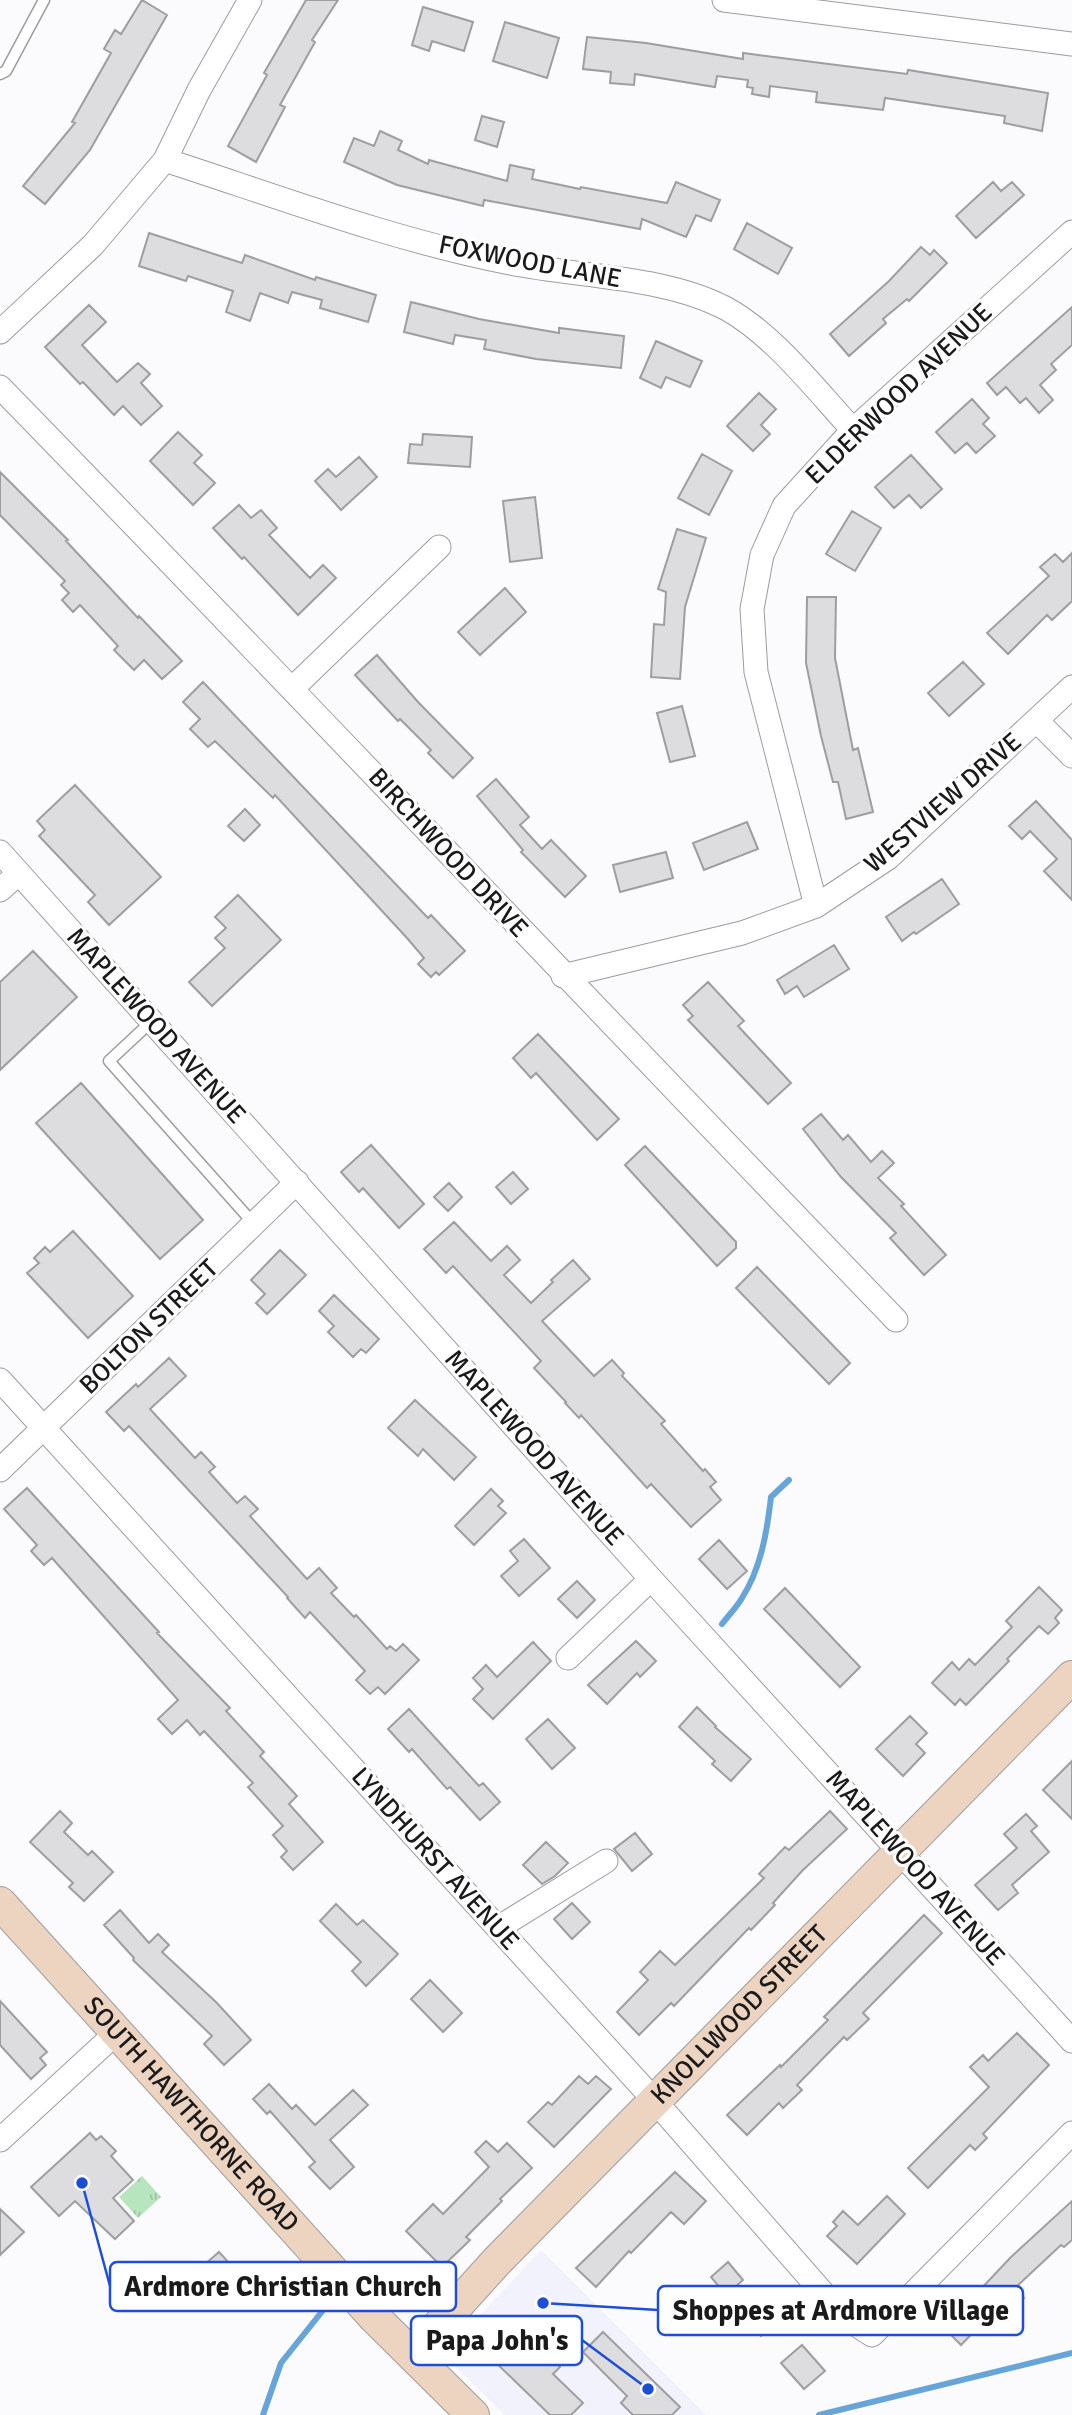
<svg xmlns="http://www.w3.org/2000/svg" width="1072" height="2415" viewBox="0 0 1072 2415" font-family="Signika,sans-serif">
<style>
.built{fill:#f2f2fd}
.grass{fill:url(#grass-tufts)}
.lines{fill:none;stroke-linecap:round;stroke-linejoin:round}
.stream{stroke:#67a5d8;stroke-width:6}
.building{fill:#dddde0;stroke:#9e9ea1;stroke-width:2}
.lane-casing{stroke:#9c9c9f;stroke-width:13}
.street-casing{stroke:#9c9c9f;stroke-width:25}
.secondary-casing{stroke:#9c9c9f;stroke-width:34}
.lane{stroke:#fff;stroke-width:10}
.street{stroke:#fff;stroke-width:23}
.secondary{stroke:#ecd4c1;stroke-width:32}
.labels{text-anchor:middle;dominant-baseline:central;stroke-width:6;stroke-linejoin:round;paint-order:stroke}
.street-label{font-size:26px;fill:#1a1a1b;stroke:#fff}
.leader{fill:none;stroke:#1d4ed8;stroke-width:2.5}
.callout-dot{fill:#1d4ed8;stroke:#fff;stroke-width:2.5}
.callout{fill:#fff;stroke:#1d4ed8;stroke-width:2.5}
.callout-label{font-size:28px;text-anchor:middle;font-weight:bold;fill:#1a1a1b}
</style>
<defs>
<pattern id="grass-tufts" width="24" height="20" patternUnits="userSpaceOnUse" patternTransform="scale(1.75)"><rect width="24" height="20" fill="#b7e5bd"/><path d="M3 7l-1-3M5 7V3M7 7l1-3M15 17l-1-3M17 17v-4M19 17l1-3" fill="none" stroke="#9dc4a2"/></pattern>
</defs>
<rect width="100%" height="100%" fill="#fbfbfe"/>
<!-- built -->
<path class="built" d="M541 2250 706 2415H505L443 2355Z"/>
<!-- grass -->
<path class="grass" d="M142 2176 161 2197 138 2218 119 2197Z"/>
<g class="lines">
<!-- stream -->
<path class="stream" d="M722 1624C728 1616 737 1607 742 1598 761 1568 767 1532 771 1497L789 1480
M263 2415 281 2363 324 2309
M819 2415 1072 2353"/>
</g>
<!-- building -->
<path class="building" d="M142 0 167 15 90 150 45 204 23 186 75 123 72 122 111 53 104 49 115 30 121 34Z
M306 0H338L312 40 315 42 280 105 285 107 256 162 228 146 267 75 264 73Z
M423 7 473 22 464 51 432 41 429 51 412 45Z
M505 22 559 38 547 78 493 61Z
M587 37 646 43 743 59V53L907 74 908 70 1048 93 1042 131 1004 123 1005 116 885 98 883 110 816 102 817 92 770 86 769 97 752 94 753 88 747 87 748 80 717 76 715 87 635 74 634 85 610 83 611 72 583 69Z
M482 116 504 122 497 147 475 140Z
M380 131 402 141 398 150 428 164 429 160 507 181 510 165 534 170 532 179 580 189 581 187 667 203 676 182 720 200 711 221 696 215 686 237 642 219 640 229 484 200 483 206 397 185 344 162 354 138 374 146Z
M993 182 1001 191 1012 182 1024 195 976 238 956 216Z
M747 223 792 248 778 274 734 249Z
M149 233 242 263 245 255 315 280 316 277 376 295 368 322 320 308 322 300 292 292 288 303 260 293 250 321 226 312 233 291 188 276 186 281 139 266Z
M921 247 930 255 934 250 947 263 909 301 907 299 883 319 886 323 849 356 830 334 889 281Z
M411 302 479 319 559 333V328L624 336 621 368 536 359 484 349 486 340 455 335 453 344 404 332Z
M89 305 106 322 82 345 117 382 138 363 150 374 141 383 162 406 141 425 123 406 114 415 83 382 80 384 45 347Z
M1072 307V345L1051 364 1056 370 1040 385 1053 400 1039 413 1026 398 1020 403 1006 387 997 395 987 383Z
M656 341 702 361 690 387 666 377 661 388 640 378Z
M759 393 776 409 761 425 770 434 753 451 727 426Z
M972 399 989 418 983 424 995 436 976 453 967 443 955 453 936 432Z
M178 432 202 455 194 463 215 483 193 505 150 461Z
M423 434 472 437 470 467 408 463 410 444 422 445Z
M702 454 732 471 709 515 678 498Z
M911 455 942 489 921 508 909 495 894 508 875 487Z
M359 457 377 477 341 510 315 481 328 469 336 477Z
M0 472 68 540 66 541 138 618 139 616 182 661 162 679 144 660 134 670 114 650 118 646 80 605 73 612 62 600 69 593 61 585 65 581 0 515Z
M535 497 542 558 510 562 503 501Z
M239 505 251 518 261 510 277 528 269 535 310 578 323 565 336 578 298 615 244 557 242 559 213 528Z
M852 511 881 528 855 571 826 554Z
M677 529 706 538 685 607 680 679 651 677 654 624 664 625 666 592 658 589Z
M1072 553V601L1052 620 1047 615 1008 654 987 633 1049 576 1040 567 1055 554 1063 562Z
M505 588 526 612 480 655 458 632Z
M807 597H836L835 658 853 750 858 748 873 812 846 819 838 782H833L821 736 806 663Z
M377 655 418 702 473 758 453 778 428 753 431 750 400 719 398 721 355 675Z
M963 662 984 684 949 716 928 693Z
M203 682 428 918 431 915 465 951 439 975 436 972 431 977 418 964 424 958 407 938 275 795 273 798 215 741 208 747 190 729 200 719 183 702Z
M682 706 695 756 670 762 657 713Z
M496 779 529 817 520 825 542 849 551 840 586 876 565 897 521 852 523 850 477 796Z
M75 785 161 877 109 925 88 902 95 895 39 836 45 830 37 821Z
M1036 801 1072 840V900L1044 871 1057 859 1030 831 1022 839 1009 826Z
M245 809 260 825 244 841 228 826Z
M747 822 758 849 704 870 693 843Z
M666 852 673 878 620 892 613 865Z
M942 879 959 904 916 934 914 932 902 941 886 917Z
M238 895 281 940 212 1006 189 982 225 948 215 938 226 928 215 917Z
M834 945 849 969 804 997 797 986 785 994 777 980Z
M33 951 77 997 0 1070V982Z
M708 982 744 1021 738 1026 791 1083 768 1104 688 1020 693 1016 683 1005Z
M538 1034 619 1119 597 1140 536 1073 531 1078 513 1058Z
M81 1083 203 1220 160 1259 36 1123Z
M821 1114 843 1140 848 1135 871 1162 882 1151 894 1163 878 1178 904 1204 901 1206 946 1255 924 1275 890 1238 896 1233 841 1177 803 1129Z
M371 1145 424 1204 399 1228 363 1188 359 1192 341 1172Z
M645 1146 736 1242V1248L717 1266 625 1165Z
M513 1172 528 1189 511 1204 496 1187Z
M449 1183 462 1197 448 1211 434 1197Z
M454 1222 491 1261 507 1246 520 1260 504 1275 531 1303 553 1282 551 1280 573 1260 590 1279 542 1321 594 1376 612 1360 624 1373 622 1376 665 1421 661 1424 703 1471 705 1469 716 1482 710 1487 721 1500 691 1527 651 1484 647 1488 581 1415 579 1418 565 1403 566 1402 534 1368 541 1361 453 1266 446 1273 424 1249Z
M73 1231 133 1296 88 1338 27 1273 39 1263 34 1258 45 1247 50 1252Z
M280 1250 306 1275 267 1314 256 1303 265 1294 251 1280Z
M757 1267 850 1363 829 1384 736 1288Z
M334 1295 379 1339 366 1353 361 1349 353 1357 328 1332 334 1326 319 1311Z
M169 1358 186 1376 150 1409 195 1458 201 1452 215 1467 209 1472 237 1503 245 1496 258 1509 250 1516 307 1579 319 1568 337 1588 331 1593 354 1617 356 1615 387 1649 390 1646 396 1651 403 1644 419 1660 385 1694 378 1687 370 1694 356 1680 365 1671 310 1612 305 1618 287 1598 288 1597 129 1426 124 1431 106 1412 136 1384 138 1387Z
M415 1400 476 1457 454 1480 423 1449 418 1456 388 1428Z
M27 1488 159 1632 157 1633 230 1708 226 1711 264 1752 260 1756 297 1796 289 1804 323 1842 293 1870 281 1857 287 1851 273 1835 283 1826 248 1787 253 1783 204 1731 200 1735 187 1720 172 1734 158 1719 178 1700 52 1558 44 1565 31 1551 37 1545 4 1509Z
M491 1489 503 1501 498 1506 506 1513 474 1545 455 1526Z
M524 1539 550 1568 519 1596 501 1576 518 1561 510 1551Z
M719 1540 747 1571 727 1589 699 1559Z
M577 1581 595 1600 577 1618 558 1599Z
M1039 1587 1062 1610 1055 1618 1059 1623 1048 1634 1039 1626 1007 1659 1009 1661 966 1705 960 1699 955 1705 932 1683 952 1662 959 1670 969 1659 975 1665 1012 1627 1006 1621Z
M785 1588 860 1667 840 1687 764 1609Z
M636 1641 656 1661 640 1677 637 1673 607 1704 588 1685Z
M533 1642 551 1661 493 1719 473 1699 483 1689 473 1678 486 1665 497 1677Z
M697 1707 716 1726 715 1727 751 1759 731 1781 712 1764 715 1761 679 1727Z
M409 1709 479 1786 483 1783 500 1802 480 1820 450 1787 447 1789 412 1749 409 1752 388 1729Z
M910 1716 927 1733 916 1744 925 1753 903 1776 876 1749Z
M548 1719 575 1748 552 1769 526 1739Z
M1072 1761V1819L1043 1790Z
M60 1811 72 1823 64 1832 88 1855 92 1851 113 1872 84 1901 69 1887 73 1883 30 1842Z
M830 1811 847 1829 802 1871 773 1903 775 1905 751 1930 749 1928 674 2006 671 2003 639 2035 617 2012 648 1980 640 1972 660 1951 675 1965 764 1878 759 1874 785 1847 789 1850Z
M1026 1814 1037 1826 1031 1831 1049 1852 1012 1885 1018 1893 998 1910 975 1885 1017 1848 1004 1834Z
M635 1833 652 1854 632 1871 614 1849Z
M546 1842 568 1863 555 1876 542 1884 523 1865Z
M572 1903 590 1922 572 1939 554 1919Z
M336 1904 357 1925 363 1920 398 1954 366 1986 352 1971 361 1962 320 1921Z
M120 1910 149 1943 158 1934 169 1945 162 1952 216 2002 251 2040 224 2065 204 2044 212 2036 133 1960 134 1958 104 1925Z
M924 1915 942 1933 863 2013 869 2019 847 2040 844 2037 797 2085 802 2090 783 2108 779 2103 747 2135 727 2115 780 2065 781 2067 828 2020 824 2017Z
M430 1980 462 2013 443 2032 411 1999Z
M0 2001 47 2052 40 2058 46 2065 31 2079 0 2045Z
M1017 2033 1049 2065 983 2134 987 2138 975 2150 970 2145 928 2188 908 2168 989 2087 970 2067 983 2055 988 2061Z
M579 2076 588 2084 596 2076 611 2089 554 2147 528 2122 548 2102 552 2105Z
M269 2084 292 2109 296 2105 315 2125 353 2090 368 2105 330 2140 354 2167 330 2189 309 2167 315 2162 270 2111 267 2114 253 2099Z
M90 2133 96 2140 101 2136 116 2151 111 2156 133 2180 113 2198 134 2221 115 2239 75 2201 59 2216 31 2187Z
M486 2141 498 2152 507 2143 532 2168 500 2199 502 2201 466 2237 470 2240 442 2267 406 2231 433 2204 443 2214 489 2167 475 2152Z
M675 2172 706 2201 684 2224 671 2212 631 2253 629 2251 596 2287 576 2268Z
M887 2196 905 2214 857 2264 827 2236 837 2226 833 2222 843 2211 858 2225Z
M1072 2201V2240L1064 2247 1061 2245 1015 2288 1024 2298 1007 2316 998 2307 961 2345 944 2328 1011 2257Z
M0 2209 24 2232 0 2255Z
M219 2252 252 2288 235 2303 229 2297 214 2310 187 2280Z
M728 2262 743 2280 726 2295 711 2277Z
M763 2303 778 2321 761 2336 745 2318Z
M520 2328 560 2367 553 2374 583 2403 571 2415H550L491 2358Z
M603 2332 680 2407 672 2415H633L621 2403 627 2396 583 2352Z
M802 2345 825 2371 804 2389 781 2363Z"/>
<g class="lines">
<defs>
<path id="lane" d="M0 74 6 71 44 0
M152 1021 109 1061 254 1224"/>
<path id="street" d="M724 0 1072 44
M165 160C279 197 393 240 510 263 578 277 666 276 727 309 775 336 816 390 853 430
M0 332 93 245 165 160 199 90 250 0
M0 387C301 696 597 1010 896 1320
M293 688 439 547
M1037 721 1072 756
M0 852 651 1579 1072 2041
M0 890 19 873
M816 906 756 672 752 609 762 555 784 506 853 430 1072 232
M563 976 742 933 816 906 888 858 1072 687
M0 1380 655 2101 844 2317 872 2335 1072 2133
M0 1470 297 1182
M568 1658 651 1579
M498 1928 606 1861
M0 2140 116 2033"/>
<g id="secondary">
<path id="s1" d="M0 1903 375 2318 473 2415"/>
<path id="s2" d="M416 2358 432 2333 497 2261 1072 1677"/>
</g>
</defs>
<!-- lane casing -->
<use href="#lane" class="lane-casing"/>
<!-- street casing -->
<use href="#street" class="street-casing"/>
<!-- secondary casing -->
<use href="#secondary" class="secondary-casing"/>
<!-- lane -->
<use href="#lane" class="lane"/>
<!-- street -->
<use href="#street" class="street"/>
<!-- secondary -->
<use href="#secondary" class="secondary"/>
</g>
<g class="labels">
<!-- street labels -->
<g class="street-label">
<text transform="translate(530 262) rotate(11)">FOXWOOD LANE</text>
<text transform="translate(899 394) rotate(-44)">ELDERWOOD AVENUE</text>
<text transform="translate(943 803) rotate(-41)">WESTVIEW DRIVE</text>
<text transform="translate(448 853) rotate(47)">BIRCHWOOD DRIVE</text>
<text transform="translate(156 1026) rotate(48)">MAPLEWOOD AVENUE</text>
<text transform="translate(149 1327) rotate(-44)">BOLTON STREET</text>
<text transform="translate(534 1448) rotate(48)">MAPLEWOOD AVENUE</text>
<text transform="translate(435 1859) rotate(48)">LYNDHURST AVENUE</text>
<text transform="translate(915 1868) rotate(48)">MAPLEWOOD AVENUE</text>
<text stroke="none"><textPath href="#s2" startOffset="472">KNOLLWOOD STREET</textPath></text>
<text stroke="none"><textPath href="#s1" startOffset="285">SOUTH HAWTHORNE ROAD</textPath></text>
</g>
</g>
<!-- callouts -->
<path class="leader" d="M82 2183L110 2286M543 2303L658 2310M648 2389L582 2340"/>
<g class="callout-dot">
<circle cx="82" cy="2183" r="7"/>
<circle cx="543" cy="2303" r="7"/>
<circle cx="648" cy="2389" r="7"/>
</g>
<g class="callout">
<rect x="110" y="2262" width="346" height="49" rx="7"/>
<rect x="658" y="2286" width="365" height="49" rx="7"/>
<rect x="411" y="2316" width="171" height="49" rx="7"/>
</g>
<g class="callout-label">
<text x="283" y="2296">Ardmore Christian Church</text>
<text x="841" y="2320">Shoppes at Ardmore Village</text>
<text x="497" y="2350">Papa John's</text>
</g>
</svg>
